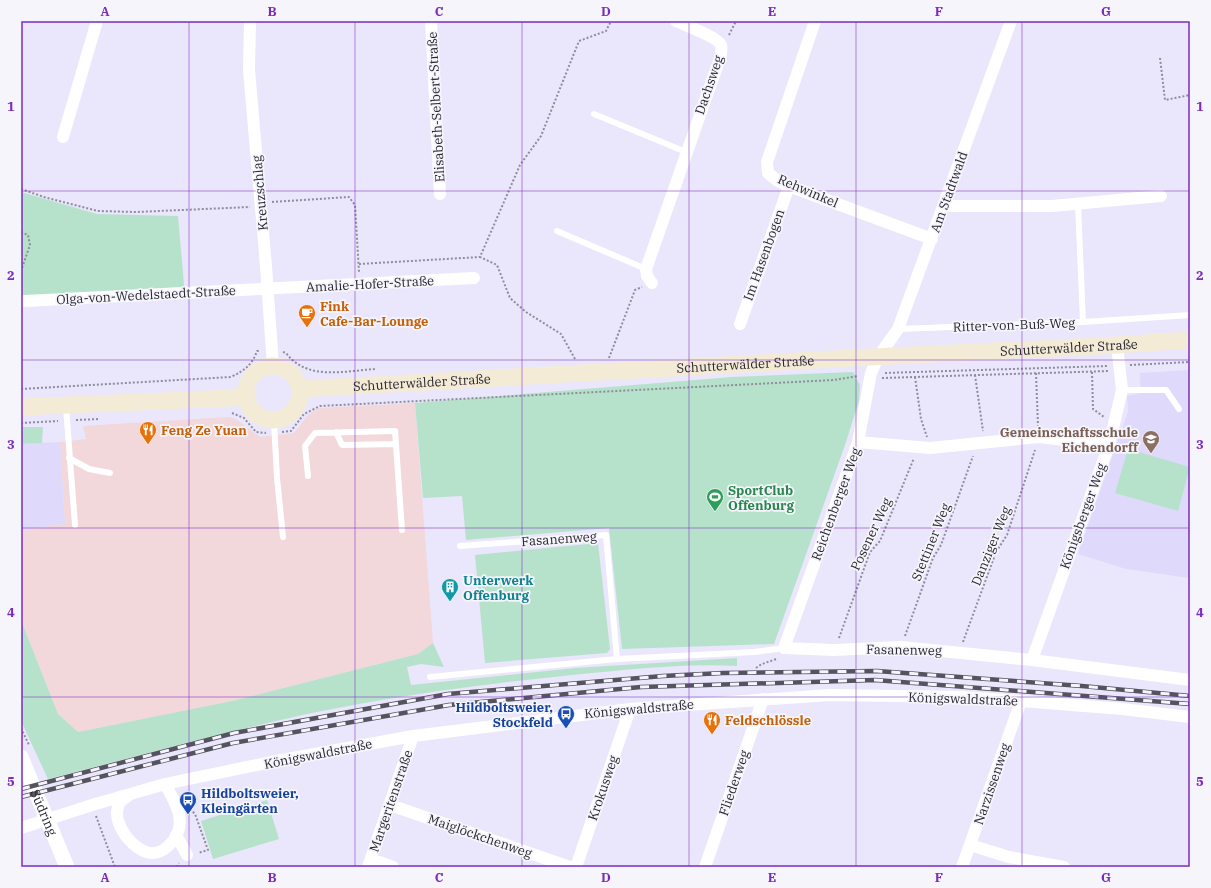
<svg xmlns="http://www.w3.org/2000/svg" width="1211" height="888" viewBox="0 0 1211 888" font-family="'IBM Plex Serif',serif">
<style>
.commercial{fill:#f2d7db}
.built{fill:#dfd9fb}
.green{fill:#b6e2cb}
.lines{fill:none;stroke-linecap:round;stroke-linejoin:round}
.path{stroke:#8f8c9c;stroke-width:2;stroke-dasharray:2 2;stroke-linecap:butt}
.service{stroke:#fff;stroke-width:6}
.minor{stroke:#fff;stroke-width:12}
.tertiary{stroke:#fff;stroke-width:15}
.secondary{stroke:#f4ebd6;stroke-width:17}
.rail-casing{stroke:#565360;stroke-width:4.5}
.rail{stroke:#f6f5fb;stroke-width:3;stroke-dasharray:9;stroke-linecap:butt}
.grid{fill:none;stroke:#7b2cbf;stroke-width:1;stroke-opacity:0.55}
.labels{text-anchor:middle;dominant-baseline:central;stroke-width:3.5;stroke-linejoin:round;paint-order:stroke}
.street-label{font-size:13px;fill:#282630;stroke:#f6f5fb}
.food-label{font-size:13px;font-weight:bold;fill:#c56008;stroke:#f6f5fb;text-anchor:start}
.education-label{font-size:13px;font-weight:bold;fill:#785e54;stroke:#f6f5fb;text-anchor:end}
.leisure-label{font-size:13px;font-weight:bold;fill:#27864d;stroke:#f6f5fb;text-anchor:start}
.culture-label{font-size:13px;font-weight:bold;fill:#0d838f;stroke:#f6f5fb;text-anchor:start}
.transit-label{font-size:13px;font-weight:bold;fill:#164399;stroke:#f6f5fb;text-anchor:end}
.neatline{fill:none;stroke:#7b2cbf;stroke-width:1.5}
.grid-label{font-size:13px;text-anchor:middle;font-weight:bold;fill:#7b2cbf}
</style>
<rect width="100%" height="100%" fill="#eae6fc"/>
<!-- commercial -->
<path class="commercial" d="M415 403 433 643 418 654 232 701 78 732 58 714 21 620V530L65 524 60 442 86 439 83 426 229 417 236 419 260 437 294 433 308 415 319 408Z"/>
<!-- built -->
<path class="built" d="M1190 370V578L1126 569 1078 554 1128 412 1127 396 1141 393 1140 373Z
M60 442 65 524 21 530V444Z"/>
<!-- green -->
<path class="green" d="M21 192 97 214 178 216 185 296 21 304Z
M853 372 860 385 859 401 845 445 774 644 622 649 609 528 466 540 462 496 423 498 415 403 732 377Z
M21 427H43L42 443 21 444Z
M1128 449 1190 467 1178 511 1115 493Z
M598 543 610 649 607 653 485 663 475 555Z
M21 620 58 714 78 732 232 701 418 654 433 643 444 667 421 664 407 667 411 685 575 668 737 658V666C683 663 626 670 572 675 483 684 395 696 307 714 220 733 134 757 48 779L21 721Z
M267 800 279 839 213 859 201 821Z"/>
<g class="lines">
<!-- path -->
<path class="path" d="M729 35 736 21
M1160 58 1165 100 1190 95
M21 189 44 197 98 211 136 212 250 207
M272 202 349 197 355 205 359 272
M21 232 28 235 30 245 21 271
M359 264 480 257
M283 352 286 353C307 381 344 371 375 369
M609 358 635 290 642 287
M575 359 561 334 526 312 510 298 497 265 480 257 520 165 541 136 579 41 606 31 611 21
M1130 365 1190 362
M1092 372 1093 409 1104 417
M885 373 1108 366
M1036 373 1038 426
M975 375 983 431
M915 377 921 419 927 437
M882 378 1109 371
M21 389 231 377C245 370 252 365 257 351H260
M232 413 244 418 256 432 266 433
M76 420 100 419
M21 423 58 421
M282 432 291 431 304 414 320 406 834 380 858 376
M905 636 933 558 941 545 973 456
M839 638 870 552 880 541 914 458
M963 642 996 552 1007 535 1035 450
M756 668C762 663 769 662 776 659
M21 728 29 745
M190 809 195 814 208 850 198 853
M96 816 115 867
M177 867 179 863"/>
<!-- service -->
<path class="service" d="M594 114 686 152
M1078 203 1083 322
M557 231 646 269
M898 329 1083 322 1190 315
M1122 390H1166L1179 409
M66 407 75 525
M274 421 277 478 283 537
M336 432 342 445 396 444
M69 458 89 469 110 473
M308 476 305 446 315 433 395 431 402 530
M460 546 606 535 617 659 755 652 784 648
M430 677 617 659"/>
<!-- minor -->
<path class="minor" d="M250 21 249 70 266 266 273 366
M431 21 440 194
M815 21 767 162 768 173 778 181 789 186 932 239
M1011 21 898 329 878 357 871 373 858 442 784 648 834 650 901 647 1032 660 1190 680
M63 137 97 21
M944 206H1052L1161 196
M652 283 647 276 646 269 721 55C721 52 722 48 721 45 718 37 684 25 676 21
M25 301 474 278
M740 324 789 186
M858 442 930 448 1039 437 1109 445
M1032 660 1109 445 1122 390 1117 345
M128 796C100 810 132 854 153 853 162 853 168 847 173 841 188 821 175 802 165 784
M390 805 570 867
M21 828 92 805 165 784 271 762 413 736 630 709 830 695 961 697 1021 701 1122 709 1190 717
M176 835 187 855
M970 845 1009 857 1064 867
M371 859 393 867
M368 867 413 736
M576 867 630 709
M705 867 763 699
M962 867 1021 701"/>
<!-- tertiary -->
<path class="tertiary" id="s1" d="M21 757 67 867"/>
<!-- secondary -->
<g class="secondary">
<circle cx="273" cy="393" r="27"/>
<path id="s2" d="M300 389 832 359 1117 345 1190 340"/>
<path d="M21 407 232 398 246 395"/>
</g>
<defs>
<path id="rail" d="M21 789 234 733 448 694 663 676 723 673 877 671 1082 686 1190 696
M21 797 233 743 449 705 641 687 875 680 1190 704"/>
</defs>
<!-- rail casing -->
<use href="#rail" class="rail-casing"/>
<!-- rail -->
<use href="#rail" class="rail"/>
</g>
<!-- grid -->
<path class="grid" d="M189 21V867M355 21V867M522 21V867M689 21V867M856 21V867M1022 21V867M21 191H1190M21 360H1190M21 528H1190M21 697H1190"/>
<!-- icons -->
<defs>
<symbol id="cafe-pin" viewBox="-11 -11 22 30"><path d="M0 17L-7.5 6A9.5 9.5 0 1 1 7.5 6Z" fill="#e8710a" stroke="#f6f5fb"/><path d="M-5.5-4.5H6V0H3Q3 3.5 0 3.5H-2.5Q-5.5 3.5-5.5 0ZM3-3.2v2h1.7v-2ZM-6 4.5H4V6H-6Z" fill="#fff"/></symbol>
<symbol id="restaurant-pin" viewBox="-11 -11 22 30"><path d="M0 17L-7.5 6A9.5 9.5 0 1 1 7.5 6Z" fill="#e8710a" stroke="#f6f5fb"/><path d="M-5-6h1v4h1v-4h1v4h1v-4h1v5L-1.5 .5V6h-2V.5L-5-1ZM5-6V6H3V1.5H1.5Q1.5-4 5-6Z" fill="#fff"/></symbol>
<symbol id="school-pin" viewBox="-11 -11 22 30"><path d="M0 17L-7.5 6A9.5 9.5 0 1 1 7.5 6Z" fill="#8d6e63" stroke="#f6f5fb"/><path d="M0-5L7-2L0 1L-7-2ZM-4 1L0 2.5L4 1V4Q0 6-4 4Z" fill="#fff"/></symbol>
<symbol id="stadium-pin" viewBox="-11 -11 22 30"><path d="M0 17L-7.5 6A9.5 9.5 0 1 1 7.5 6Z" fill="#2e9e5b" stroke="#f6f5fb"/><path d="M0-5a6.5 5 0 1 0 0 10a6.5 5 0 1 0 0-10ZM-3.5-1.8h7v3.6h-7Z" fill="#fff"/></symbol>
<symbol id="building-pin" viewBox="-11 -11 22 30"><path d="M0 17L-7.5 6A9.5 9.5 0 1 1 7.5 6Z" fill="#0f9aa8" stroke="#f6f5fb"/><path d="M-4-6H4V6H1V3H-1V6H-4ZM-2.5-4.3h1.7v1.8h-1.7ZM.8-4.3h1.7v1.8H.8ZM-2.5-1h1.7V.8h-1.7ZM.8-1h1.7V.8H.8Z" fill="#fff"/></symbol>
<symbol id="bus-pin" viewBox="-11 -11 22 30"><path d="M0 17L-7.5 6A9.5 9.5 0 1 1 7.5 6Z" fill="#1a4fb4" stroke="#f6f5fb"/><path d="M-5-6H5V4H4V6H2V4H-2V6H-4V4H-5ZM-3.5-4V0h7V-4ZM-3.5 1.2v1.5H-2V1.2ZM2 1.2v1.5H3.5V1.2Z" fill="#fff"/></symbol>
</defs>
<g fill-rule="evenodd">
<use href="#cafe-pin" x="297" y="303" width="20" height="27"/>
<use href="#restaurant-pin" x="138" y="420" width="20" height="27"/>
<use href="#school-pin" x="1141" y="429" width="20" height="27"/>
<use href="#stadium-pin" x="705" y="487" width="20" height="27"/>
<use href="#building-pin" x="440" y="577" width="20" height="27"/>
<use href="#bus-pin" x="556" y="704" width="20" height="27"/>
<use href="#restaurant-pin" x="702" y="710" width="20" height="27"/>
<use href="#bus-pin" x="178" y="790" width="20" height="27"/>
</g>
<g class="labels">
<!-- street labels -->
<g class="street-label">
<text transform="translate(709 85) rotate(-71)">Dachsweg</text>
<text transform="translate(436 107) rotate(-93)">Elisabeth-Selbert-Straße</text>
<text transform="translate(808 191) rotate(23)">Rehwinkel</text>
<text transform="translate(949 192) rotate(-70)">Am Stadtwald</text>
<text transform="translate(260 193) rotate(-95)">Kreuzschlag</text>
<text transform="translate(764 255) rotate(-70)">Im Hasenbogen</text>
<text transform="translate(370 284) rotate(-3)">Amalie-Hofer-Straße</text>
<text transform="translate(146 295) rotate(-3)">Olga-von-Wedelstaedt-Straße</text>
<text transform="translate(1014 325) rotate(-2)">Ritter-von-Buß-Weg</text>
<text stroke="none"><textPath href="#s2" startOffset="770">Schutterwälder Straße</textPath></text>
<text stroke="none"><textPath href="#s2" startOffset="446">Schutterwälder Straße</textPath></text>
<text stroke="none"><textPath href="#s2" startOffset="122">Schutterwälder Straße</textPath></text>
<text transform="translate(836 504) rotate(-70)">Reichenberger Weg</text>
<text transform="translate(1083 516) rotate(-70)">Königsberger Weg</text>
<text transform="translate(871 534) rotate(-65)">Posener Weg</text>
<text transform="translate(559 539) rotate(-4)">Fasanenweg</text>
<text transform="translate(931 542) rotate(-68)">Stettiner Weg</text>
<text transform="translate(991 546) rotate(-68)">Danziger Weg</text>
<text transform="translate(904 650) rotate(1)">Fasanenweg</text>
<text transform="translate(963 699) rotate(2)">Königswaldstraße</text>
<text transform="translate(639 709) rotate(-5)">Königswaldstraße</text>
<text transform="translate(318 754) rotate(-11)">Königswaldstraße</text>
<text transform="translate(734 783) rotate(-71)">Fliederweg</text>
<text transform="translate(992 784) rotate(-71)">Narzissenweg</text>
<text transform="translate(603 788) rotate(-71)">Krokusweg</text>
<text transform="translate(391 801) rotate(-71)">Margeritenstraße</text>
<text stroke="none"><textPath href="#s1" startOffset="60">Südring</textPath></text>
<text transform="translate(480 836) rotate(19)">Maiglöckchenweg</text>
</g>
<!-- food labels -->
<g class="food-label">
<text x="320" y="306">Fink<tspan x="320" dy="15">Cafe-Bar-Lounge</tspan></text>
<text x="161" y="430">Feng Ze Yuan</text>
<text x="725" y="720">Feldschlössle</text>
</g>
<!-- education labels -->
<g class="education-label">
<text x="1138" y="432">Gemeinschaftsschule<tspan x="1138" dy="15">Eichendorff</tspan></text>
</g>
<!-- leisure labels -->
<g class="leisure-label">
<text x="728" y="490">SportClub<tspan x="728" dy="15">Offenburg</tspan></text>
</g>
<!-- culture labels -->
<g class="culture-label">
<text x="463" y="580">Unterwerk<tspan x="463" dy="15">Offenburg</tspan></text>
</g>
<!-- transit labels -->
<g class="transit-label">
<text x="553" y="707">Hildboltsweier,<tspan x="553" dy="15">Stockfeld</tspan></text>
<text x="201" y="793" text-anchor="start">Hildboltsweier,<tspan x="201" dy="15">Kleingärten</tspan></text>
</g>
</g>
<!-- border -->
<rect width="1211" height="888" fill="none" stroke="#f6f5fb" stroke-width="44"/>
<rect x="22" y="22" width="1167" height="844" class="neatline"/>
<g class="grid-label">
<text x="105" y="16">A</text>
<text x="272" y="16">B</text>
<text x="439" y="16">C</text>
<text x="606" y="16">D</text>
<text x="772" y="16">E</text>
<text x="939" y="16">F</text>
<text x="1106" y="16">G</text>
<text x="11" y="111">1</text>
<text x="1200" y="111">1</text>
<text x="11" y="280">2</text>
<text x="1200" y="280">2</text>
<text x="11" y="449">3</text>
<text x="1200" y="449">3</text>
<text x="11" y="617">4</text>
<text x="1200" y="617">4</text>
<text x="11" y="786">5</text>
<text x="1200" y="786">5</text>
<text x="105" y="882">A</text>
<text x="272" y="882">B</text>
<text x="439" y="882">C</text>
<text x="606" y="882">D</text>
<text x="772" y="882">E</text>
<text x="939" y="882">F</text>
<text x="1106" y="882">G</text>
</g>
</svg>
